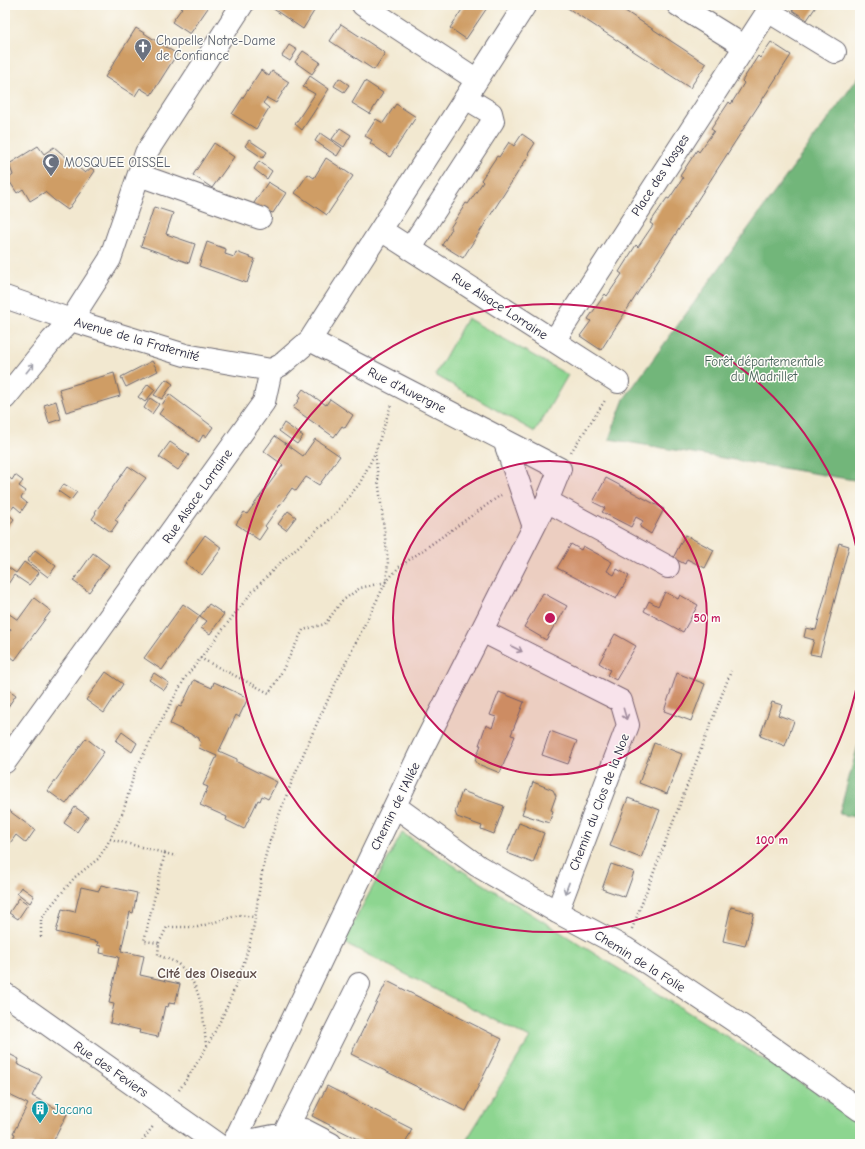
<svg xmlns="http://www.w3.org/2000/svg" width="865" height="1149" viewBox="0 0 865 1149" font-family="'Comic Neue',sans-serif">
<style>
.green{fill:#8dd590;stroke:#587c66}
.forest{fill:#72b67a;stroke:#4a6c5a}
.building{fill:#cf9d65}
.lines{fill:none;stroke-linecap:round;stroke-linejoin:round}
.minor-casing{stroke:#6b676f;stroke-width:24}
.path{stroke:#6b676f;stroke-width:2.5;stroke-dasharray:1 3;stroke-linecap:butt}
.minor{stroke:#fff;stroke-width:22}
.oneway{stroke:#9c9ca7}
.ring{fill:none;stroke:#c2185b;stroke-width:2}
.labels{text-anchor:middle;dominant-baseline:central;stroke-width:3;stroke-linejoin:round;paint-order:stroke}
.worship-label{font-size:13px;fill:#5b616d;stroke:#fdfcf7;text-anchor:start}
.street-label{font-size:13px;fill:#22223b;stroke:#fdfcf7}
.park-label{font-size:13px;fill:#476159;stroke:#fdfcf7}
.culture-label{font-size:13px;fill:#0d838f;stroke:#fdfcf7;text-anchor:start}
.neighbourhood-label{font-size:14px;font-weight:bold;fill:#5f4d4a;stroke:#fdfcf7}
.centre{fill:#c2185b;stroke:#fdfcf7;stroke-width:2}
.ring-label{font-size:12px;text-anchor:middle;font-weight:bold;fill:#c2185b;stroke:#fdfcf7;stroke-width:3;stroke-linejoin:round;paint-order:stroke}
</style>
<rect width="100%" height="100%" fill="#fdfcf7"/>
<filter id="ink" filterUnits="userSpaceOnUse"><feTurbulence type="fractalNoise" baseFrequency=".025" numOctaves="2"/><feDisplacementMap in="SourceGraphic" scale="8" xChannelSelector="R" yChannelSelector="G"/><feConvolveMatrix kernelMatrix="1 2 1 2 8 2 1 2 1" color-interpolation-filters="sRGB"/></filter>
<filter id="wash" filterUnits="userSpaceOnUse"><feTurbulence type="fractalNoise" baseFrequency=".012" numOctaves="4" result="noise"/><feDisplacementMap in="SourceGraphic" scale="16" xChannelSelector="R" yChannelSelector="G"/><feGaussianBlur stdDeviation="0.9" result="paint"/><feColorMatrix in="noise" values="0 0 0 0 0 0 0 0 0 0 0 0 0 0 0 0 0 1.4 0 .05"/><feComposite in="paint" operator="in"/></filter>
<g filter="url(#wash)">
<rect width="100%" height="100%" fill="#f2e8d0"/>
<!-- green -->
<path class="green" d="M467 318 568 375 535 432 435 375Z
M402 833 860 1120V1144H464L530 1038 343 942Z"/>
<!-- forest -->
<path class="forest" d="M860 75V481L609 439 624 399Z
M860 738V818L839 814Z"/>
<g id="blocks">
<!-- building -->
<path class="building" d="M184 5H210L190 34 172 22Z
M273 5H311L316 8 303 29 272 8Z
M465 5H489L466 39 450 28Z
M563 5H616L706 64 690 88Z
M795 5H817L807 20 792 10Z
M341 24 385 53 374 70 330 41Z
M136 28 177 54 151 95 140 88 135 96 105 77Z
M771 42 791 55 601 350 580 336 591 321 588 319 605 294 607 296 622 274 619 272 636 245 638 247 653 225 650 223 667 198 669 199 683 178 680 176 697 150 699 152 714 131 711 129 729 102 731 104 738 93 744 83 742 81 758 56 760 58Z
M289 45 297 50 290 61 282 56Z
M303 51 320 62 312 74 295 62Z
M261 70 269 76 272 71 289 82 276 103 267 98 263 103 269 108 256 129 232 114Z
M310 76 329 89 302 130 295 124 315 94 303 87Z
M339 78 349 85 344 92 334 86Z
M365 81 383 93 370 114 352 103Z
M396 104 416 117 390 157 370 143 372 140 365 136 376 119 383 123Z
M340 128 351 135 344 147 332 139Z
M320 133 342 148 337 156 315 141Z
M522 134 535 143 528 154 529 155 463 258 442 245 451 230 450 228 466 203 468 204 483 182 481 180 497 156 499 157 509 142 514 146Z
M249 140 267 152 263 158 245 146Z
M214 143 234 157 212 188 193 175Z
M38 146 44 154 54 147 85 173 91 168 95 171 68 210 54 200 45 192 30 201 23 189 17 193 8 179 13 175 9 164Z
M326 158 353 176 327 215 295 193 308 174 314 178Z
M259 161 272 171 267 179 254 169Z
M268 182 286 193 273 213 252 206Z
M154 207 173 213 166 234 195 244 189 263 141 246Z
M207 242 226 249 225 254 234 257 236 252 255 259 247 283 199 266Z
M152 361 158 371 126 387 121 377Z
M114 373 120 396 66 412 59 389Z
M166 379 173 384 162 399 154 395Z
M148 384 155 390 145 402 138 397Z
M303 389 326 405 330 399 353 415 345 428 342 426 334 437 293 408 300 398 298 396Z
M169 394 213 427 206 437 203 435 199 442 159 414 164 407 162 405Z
M150 398 159 404 152 414 144 408Z
M56 401 61 419 49 423 44 405Z
M284 423 303 436 297 444 279 431Z
M275 436 303 456 315 439 340 456 319 485 306 477 296 491 292 488 265 526 267 528 259 540 236 524 244 512 247 514 283 465 264 451Z
M170 442 189 455 178 470 159 457Z
M128 466 146 478 115 520 118 522 111 532 92 519 96 513 95 512Z
M15 475 23 481 19 486 26 491 21 498 27 503 21 512 14 506 8 514 14 519 7 529 5 527V478L7 476 12 480Z
M606 478 664 509 651 534 640 527 643 521 636 517 631 527 602 512 605 508 593 502Z
M64 484 77 492 71 500 58 491Z
M288 511 296 517 286 530 278 524Z
M205 535 222 548 202 575 185 563Z
M685 535 714 550 705 568 687 559 685 564 673 558Z
M839 543 849 546 820 656 810 654 814 640 804 637 806 628 816 630Z
M571 544 581 550 583 546 612 562 607 571 614 575 617 569 629 576 616 599 557 568Z
M35 550 56 566 48 577 27 561Z
M93 553 109 565 89 592 73 581Z
M24 562 39 573 29 585 14 575 8 584 5 582V565L16 573Z
M665 592 678 599 680 595 698 605 683 632 644 611 649 601 658 606Z
M543 593 567 606 556 625 555 624 546 640 524 627Z
M34 598 51 611 15 660 5 652V638L11 629 5 624V611L18 620Z
M183 604 200 616 209 604 224 614 210 634 201 628 207 621 200 616 162 670 144 658Z
M615 634 636 646 616 680 607 675 610 670 599 663Z
M106 672 123 684 104 713 86 700Z
M154 673 169 683 164 690 149 680Z
M677 673 705 684 691 721 664 711Z
M194 680 212 688 214 682 248 698 239 717 236 715 219 751 237 759V762L277 782 268 799 262 796 260 801 258 800 244 829 226 820 227 817 200 805 208 787 203 785 217 756 199 748 201 742 198 740 199 738 170 724 178 706 181 707Z
M5 687 16 695 5 711Z
M499 692 524 702 511 735 515 736 500 773 478 764 475 760 481 745H479L486 725 492 728 496 717 490 715Z
M772 702 782 705 778 715 794 721 785 746 760 736Z
M550 731 577 741 568 764 542 755Z
M122 732 137 743 132 752 116 741Z
M86 738 104 752 66 804 48 791Z
M654 743 682 754 667 794 639 783Z
M533 782 553 790 556 796 551 810 553 811 549 823 522 814Z
M462 791 504 806 494 834 481 829 482 826 457 817 455 812Z
M628 798 660 810 641 858 610 846Z
M75 807 88 816 77 832 64 823Z
M8 810 35 830 26 843 16 835 5 850V814Z
M519 823 544 833 533 863 507 853Z
M611 864 634 872 625 897 602 889Z
M101 885 137 893 133 913 130 912 121 951 144 956 140 975 180 984 175 1004 169 1003 168 1007 165 1006 158 1037 139 1033 140 1030 110 1023 114 1004 109 1003 119 957 100 953 101 946 97 945 98 942 56 932 62 909 75 912 81 887 99 891Z
M21 887 34 896 30 903 17 893Z
M19 898 28 904 18 919 9 913Z
M731 907 754 913 745 946 723 941Z
M387 981 502 1039 466 1111 351 1054Z
M5 1052 19 1059 17 1064 42 1076 32 1096 67 1114 52 1144H11L15 1134 13 1133 28 1104 5 1093Z
M327 1086 412 1129 405 1144H367L312 1116Z"/>
</g>
</g>
<g filter="url(#ink)">
<use href="#blocks" fill-opacity="0" stroke="#6b676f" stroke-width="1"/>
<g class="lines">
<defs>
<path id="minor" d="M363 5 477 80
M678 5 744 46
M139 175 260 218
M381 230 618 382
M410 249 493 121 491 113 466 98
M5 297 71 320 185 355 271 370
M554 341 768 11 835 52
M5 398 52 340 71 320 110 259 146 153 242 5
M504 440 534 527
M547 501 668 567
M482 631 621 701 628 725 557 912
M5 762 264 402 271 370 281 365 310 340 525 5
M395 806 478 866 557 912 625 948 745 1028 860 1110
M5 994 217 1144
M284 1134 359 984
M233 1144 423 747 547 501 560 469 310 340
M233 1144 304 1130 331 1144"/>
</defs>
<!-- minor casing -->
<use href="#minor" class="minor-casing"/>
<!-- path -->
<path class="path" d="M571 452 606 399
M200 658 269 693 279 677 303 630 325 624 342 601 360 588 386 582 388 562 375 453 391 405
M110 839 176 856
M165 853 144 941 159 943 158 955C164 958 173 960 178 964 203 986 203 1015 206 1045
M632 929 731 671
M41 937V920L49 908 75 877 98 859 107 845 123 812 135 771 160 723 185 678 252 592 282 561 335 514 360 483 375 453
M159 943 167 927H198L239 915 254 917
M179 1090C211 1045 237 993 251 938 259 906 259 872 270 841 300 751 344 666 386 582L399 567 501 495
M140 1144 154 1125"/>
<!-- minor -->
<use href="#minor" class="minor"/>
</g>
<!-- one-way arrows -->
<defs><path id="oneway-shaft" d="M-6 0H5M1.5-3L5.5 0L1.5 3" fill="none" stroke-width="1.6" stroke-linecap="round" stroke-linejoin="round"/></defs>
<g class="oneway">
<use href="#oneway-shaft" transform="translate(30 368) rotate(-51)"/>
<use href="#oneway-shaft" transform="translate(517 649) rotate(27)"/>
<use href="#oneway-shaft" transform="translate(625 714) rotate(74)"/>
<use href="#oneway-shaft" transform="translate(567 888) rotate(111)"/>
</g>
</g>
<!-- distance rings -->
<circle cx="550" cy="618" r="157" fill="#c2185b" fill-opacity=".12"/>
<g class="ring">
<circle cx="550" cy="618" r="157"/>
<path d="M860 670A314 314 0 1 1 860 566"/>
</g>
<!-- icons -->
<defs>
<symbol id="church-pin" viewBox="-11 -11 22 30"><path d="M0 17L-7.5 6A9.5 9.5 0 1 1 7.5 6Z" fill="#6b7280" stroke="#fdfcf7"/><path d="M-1.2-6h2.4v3.5h3.3v2.4h-3.3V6h-2.4V-.1h-3.3v-2.4h3.3Z" fill="#fff"/></symbol>
<symbol id="mosque-pin" viewBox="-11 -11 22 30"><path d="M0 17L-7.5 6A9.5 9.5 0 1 1 7.5 6Z" fill="#6b7280" stroke="#fdfcf7"/><path d="M3.5-4.9A6 6 0 1 0 3.5 4.9A5 5 0 1 1 3.5-4.9Z" fill="#fff"/></symbol>
<symbol id="building-pin" viewBox="-11 -11 22 30"><path d="M0 17L-7.5 6A9.5 9.5 0 1 1 7.5 6Z" fill="#0f9aa8" stroke="#fdfcf7"/><path d="M-4-6H4V6H1V3H-1V6H-4ZM-2.5-4.3h1.7v1.8h-1.7ZM.8-4.3h1.7v1.8H.8ZM-2.5-1h1.7V.8h-1.7ZM.8-1h1.7V.8H.8Z" fill="#fff"/></symbol>
</defs>
<g fill-rule="evenodd">
<use href="#church-pin" x="133" y="37" width="20" height="27"/>
<use href="#mosque-pin" x="41" y="152" width="20" height="27"/>
<use href="#building-pin" x="30" y="1099" width="20" height="27"/>
</g>
<g class="labels">
<!-- worship labels -->
<g class="worship-label">
<text x="156" y="40">Chapelle Notre-Dame<tspan x="156" dy="15">de Confiance</tspan></text>
<text x="64" y="162">MOSQUEE OISSEL</text>
</g>
<!-- street labels -->
<g class="street-label">
<text transform="translate(660 175) rotate(-57)">Place des Vosges</text>
<text transform="translate(500 306) rotate(33)">Rue Alsace Lorraine</text>
<text transform="translate(137 339) rotate(16)">Avenue de la Fraternité</text>
<text transform="translate(407 390) rotate(27)">Rue d'Auvergne</text>
<text transform="translate(197 496) rotate(-55)">Rue Alsace Lorraine</text>
<text transform="translate(599 802) rotate(-69)">Chemin du Clos de la Noe</text>
<text transform="translate(395 806) rotate(-64)">Chemin de l'Allée</text>
<text transform="translate(640 961) rotate(32)">Chemin de la Folie</text>
<text transform="translate(111 1069) rotate(35)">Rue des Feviers</text>
</g>
<!-- park labels -->
<g class="park-label">
<text x="764" y="361">Forêt départementale<tspan x="764" dy="15">du Madrillet</tspan></text>
</g>
<!-- culture labels -->
<g class="culture-label">
<text x="53" y="1109">Jacana</text>
</g>
<!-- neighbourhood labels -->
<g class="neighbourhood-label">
<text x="207" y="973">Cité des Oiseaux</text>
</g>
</g>
<circle cx="550" cy="618" r="6" class="centre"/>
<g class="ring-label">
<text x="707" y="622">50 m</text>
<text x="772" y="844">100 m</text>
</g>
<!-- margin -->
<rect width="865" height="1149" fill="none" stroke="#fdfcf7" stroke-width="20"/>
</svg>
